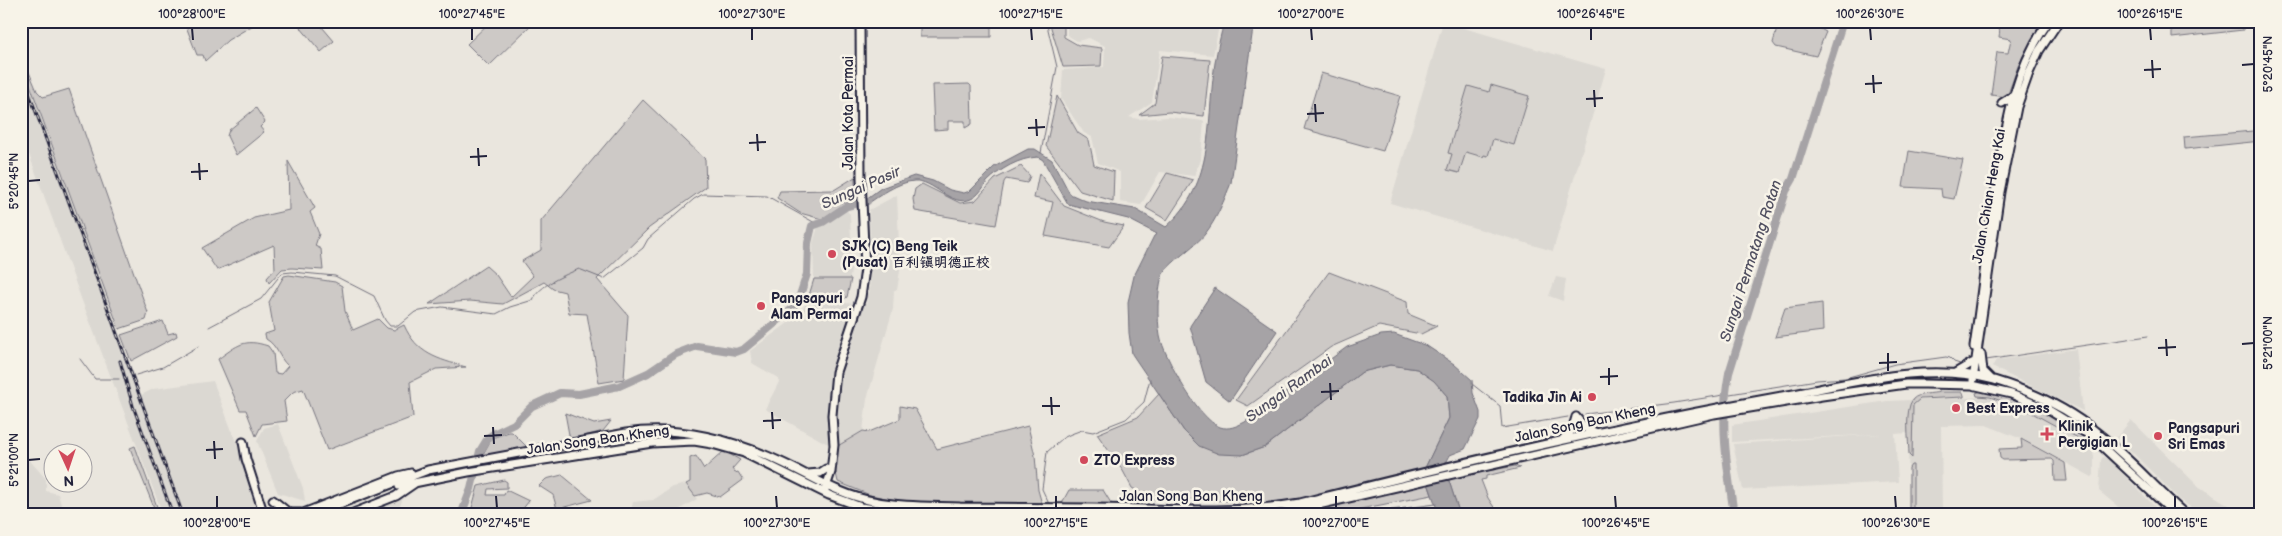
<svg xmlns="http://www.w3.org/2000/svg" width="2282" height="536" viewBox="0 0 2282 536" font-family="'Balsamiq Sans','LXGW WenKai TC',sans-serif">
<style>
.built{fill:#dbd8d2}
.green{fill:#cdc9c6;stroke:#787680}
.water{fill:#a6a3a6;stroke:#716f7b}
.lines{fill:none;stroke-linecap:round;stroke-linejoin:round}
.stream{stroke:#716f7b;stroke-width:1}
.river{stroke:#a6a3a6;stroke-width:8}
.major-casing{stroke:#22223b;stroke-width:11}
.major{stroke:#f7f3e8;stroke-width:7}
.rail-casing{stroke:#22223b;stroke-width:3}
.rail{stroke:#f7f3e8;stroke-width:1;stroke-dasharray:4;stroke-linecap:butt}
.ticks{fill:none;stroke:#22223b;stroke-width:2}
.poi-dot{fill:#d1495b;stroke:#f7f3e8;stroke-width:2}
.labels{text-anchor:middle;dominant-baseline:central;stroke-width:5;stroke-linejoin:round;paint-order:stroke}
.street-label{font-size:14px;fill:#22223b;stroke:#f7f3e8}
.poi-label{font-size:14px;font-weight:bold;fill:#22223b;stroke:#f7f3e8;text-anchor:start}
.water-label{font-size:15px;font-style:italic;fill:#504f60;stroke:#f7f3e8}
.neatline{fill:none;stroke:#22223b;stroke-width:2}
.ticks-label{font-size:12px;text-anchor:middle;fill:#22223b}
</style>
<rect width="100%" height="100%" fill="#eae6de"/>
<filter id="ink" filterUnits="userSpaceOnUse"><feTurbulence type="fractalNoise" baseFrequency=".02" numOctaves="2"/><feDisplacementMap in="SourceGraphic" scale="10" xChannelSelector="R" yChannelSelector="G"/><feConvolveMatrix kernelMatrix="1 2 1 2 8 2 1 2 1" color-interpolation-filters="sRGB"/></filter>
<g filter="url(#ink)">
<!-- built -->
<path class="built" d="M1075 21H1220L1213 55 1160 50 1152 102 1129 117 1138 119 1168 117 1204 121 1201 157 1194 176 1160 172 1141 205 1120 202V172L1098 163 1092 137 1084 133 1061 99 1063 70 1104 67 1105 46 1089 38 1077 41 1067 35V24Z
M1443 22 1606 69 1553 251 1390 203Z
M21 60 141 395 153 389 213 381 246 468 254 498 255 515H163L81 298 21 132Z
M897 195 900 271 897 290H894L893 309 867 399 863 431 836 447 824 442 765 409 779 382 778 378 752 363 750 351 799 315 807 302 814 279 813 243 818 227 823 226 846 210 850 214 852 264 847 297 842 301 818 302 866 304 869 293 871 264 869 210Z
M1556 277 1566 279 1563 301 1549 296Z
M2076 349 2083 411 1992 367 1996 360Z
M1990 397 2023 408 2091 445 2094 457V475L2092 477 2024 440 1986 425 1941 426 1942 515H1909L1908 433 1895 434 1898 482 1743 490 1733 444 1881 434 1732 442V425L1887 401Z
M2131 420 2198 486 2232 507 2252 515H2203L2181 501 2117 437Z
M278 424 303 488 305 501 278 493 257 441 264 428Z
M25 455 46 479V491L58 494 64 515H21V459Z
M2103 457 2109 460 2163 515H2128L2099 491 2101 460Z
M686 484 697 499 670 515H630L633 502 653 500 673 487Z
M404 495 399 509V515H355Z"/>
<!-- green -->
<path class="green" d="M184 21H255V24L228 40 205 61 203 55H197Z
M295 21H317L334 41 321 52Z
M491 21H535L489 66 467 44Z
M920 21H991V37H920Z
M1049 21H1066L1064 23V37L1078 45 1102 48 1101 66 1063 67Z
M1779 21H1806L1826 32 1816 56 1776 47 1773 43Z
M2043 21 2018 66 2007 97 1991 95 1997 52 2008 53 2011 39 1999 37C2001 26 1998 25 1990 21Z
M2164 21H2187L2194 28 2243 25V30L2172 38V29H2163Z
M21 53 37 91 43 97 69 89 148 313 146 320 119 329 21 60Z
M1162 56 1210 60 1204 116 1169 112 1139 115 1155 103Z
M1321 73 1400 96 1383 151 1304 129Z
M969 84 971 86 972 124 965 128V121H948V129L934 130 932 85Z
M1491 85 1529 96 1514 145 1493 139 1488 156 1484 155 1483 157 1466 152 1459 173 1447 170 1452 154 1448 153 1468 86 1489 92Z
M1057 96 1078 133 1089 140 1094 165 1114 172 1113 201 1080 191 1046 146Z
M643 100 705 159 706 187 649 228 597 279 628 315 624 379 599 383 587 314 569 313 565 292 553 289 544 282 503 304 470 301 429 304 486 266 496 275 511 297 533 276 522 261 541 250V221Z
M256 108 265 122 260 127 264 132 236 155 227 136 229 130Z
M2254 112H2261V141L2185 149 2184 137 2253 131 2255 127Z
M1909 151 1963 160 1954 199 1942 197 1941 189 1903 187Z
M288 161 315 208 310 212 319 234 315 246 321 249 323 270 292 268 282 269 269 283 267 278 275 269 274 245 217 270 202 248 254 218 289 210Z
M1021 166 1030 176 1027 183 1006 179 1004 182 996 225 915 211 913 199 915 189 922 184 960 203 975 201 995 179Z
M1039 173 1064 206 1104 222 1124 226 1109 247 1045 236 1053 202 1034 198Z
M1167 173 1193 180 1167 220 1146 208Z
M855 177V197L822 219 800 213 777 198 780 191 834 190Z
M1329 272 1407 302 1408 314 1437 326 1421 334 1379 326 1331 347 1248 406 1236 400Z
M289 275 335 282 342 286 345 311 353 330 378 319 387 328 394 330 404 325C417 354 437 359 466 367L436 369 410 382 413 417 327 450 303 389 293 392 284 401 287 421 262 424 256 436 246 410H240L218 359C238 345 244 338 268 346L273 353 275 373 281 374 288 366C278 357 278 346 266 339L265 334 274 331 269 302 284 276Z
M814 279H851L847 297 842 301 807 302Z
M1822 303 1823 331 1775 337 1785 308Z
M163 321 168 334 176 332 177 336 131 361 121 335Z
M1390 365 1417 369 1435 381 1447 396 1449 418 1425 468 1304 498 1261 504 1201 499H1152L1132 488 1123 471 1097 434 1138 417 1159 394 1184 431 1242 455 1265 447 1362 372Z
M1981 391 2012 398 2033 406 2088 438 2091 441 2089 444 2023 408 1990 397 1977 396 1976 393Z
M1940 392H1962L1964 395V397L1920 399 1913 405 1912 458 1909 455C1909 442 1904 410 1913 399 1919 393 1932 394 1940 392Z
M900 406 915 409 937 449 1028 426 1035 456 1038 490 1042 504 908 502 870 495 838 482 835 469 836 447 863 431 869 432 900 419Z
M565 413 594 424 611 421 603 431 570 440Z
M509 432H512L528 448 482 456 492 438Z
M2021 439 2065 463 2067 481H2055L2054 461 2052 459 2003 460 2000 458 1999 449 2022 448Z
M135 446 160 515H157L130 448Z
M724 451 740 460 732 469 735 473 738 472 743 480 720 497 707 493 695 496 686 484 690 482V458L696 456 704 469Z
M1911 465H1913V510L1909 508V468Z
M1515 466 1520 468 1486 476V479L1481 480 1488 498 1499 515H1460L1448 478Z
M562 475 592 500 557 509 553 495 539 486 546 479Z
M504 480 507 482V488L488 489 487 495H504L506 490 529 501 521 511 512 510 510 515H470L478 486Z
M1428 483 1432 495 1329 515H1288Z
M1069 490H1103L1111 503 1110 505H1063V501Z"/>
<!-- water -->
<path class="water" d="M1224 21H1254L1231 183C1224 200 1217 219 1205 234 1197 245 1166 265 1162 276 1157 294 1157 318 1160 336 1164 357 1199 420 1220 427 1229 430 1237 426 1245 422L1347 347 1381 335 1394 334 1427 346 1454 364 1472 380 1473 393 1480 412V419L1465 449 1450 455 1446 463 1425 468 1449 418 1447 396 1434 381 1417 369 1390 365 1362 372 1265 447 1242 455 1219 454 1199 446 1184 431 1132 354 1129 333 1128 302 1134 276 1154 236 1157 234 1128 219 1068 204 1043 160 1038 157C1019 158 1000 169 987 182 983 188 978 196 971 199 951 208 933 179 914 181 898 182 879 196 866 205V199L881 188 914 176 933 181 950 190 964 193 970 191 994 167 1028 149H1035L1052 160 1070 194 1086 201 1135 209 1166 227C1216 184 1206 121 1215 63 1217 49 1221 35 1224 21Z
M1215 288 1277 331 1230 401 1206 382 1190 326Z
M1448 478 1460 515H1439L1428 483Z"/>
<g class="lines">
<!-- stream -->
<path class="stream" d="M1041 153 1057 67 1046 21
M209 327 261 299 282 273 292 272 335 276 374 296 385 320 390 326H398L415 312 442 307 496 314 510 307 533 300C539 285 565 275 579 269L604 279 643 248 648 239 694 199 703 194 767 196 817 224
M80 359 95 379H119
M1986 360 2148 336
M136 375 163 367 199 346
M1472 384 1500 406 1502 428 1568 417
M1585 414 1674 403 1817 380 1845 378 1895 364 1946 357 1950 358 1954 362 1960 364
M1049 504 1042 489 1047 452 1063 438 1071 434 1082 430 1093 432 1126 419 1144 402 1150 379
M1352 515 1436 504"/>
<!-- river -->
<path class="river" d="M461 515 471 489 480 451 488 438 493 434 514 424 532 406 560 393 579 394 619 386 648 373 676 354 697 346 736 352 744 349 792 309 799 298 807 274 808 243 812 226 823 222 847 206 867 201
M1734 515C1727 465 1719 424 1729 373L1786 191 1793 179 1843 21"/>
<defs>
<path id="major" d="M2002 103 2013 96
M1974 347C1982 292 1988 236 1997 181 2006 124 2014 69 2049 21
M1981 354 1983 371 1991 379
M1955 373 1972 363
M1973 380 2000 192 2017 107 2029 73 2039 51 2059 21
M1576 417 1585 428 1597 433
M1562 440 1572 430 1576 417
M243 442 246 459 264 515
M808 474 820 473 826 469
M399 486 468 472 652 443 694 441 712 444 744 453 829 495 861 507 910 514 1048 515
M825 490 831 472 834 445 832 415 836 372 861 297 865 269 861 178 860 21
M273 500 289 513H301
M298 515 398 476 411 473
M311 515 428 470 626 433C679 425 735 440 783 463 813 477 840 495 873 501 901 507 931 506 960 507 1004 507 1048 508 1092 508 1161 508 1231 515 1300 503 1460 463 1620 425 1782 396 1850 384 1925 361 1994 380 2030 391 2066 407 2095 431 2128 456 2155 488 2186 515
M348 515 396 496 415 483
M1275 515 1714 414 1822 396 1906 384H1925L1972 385 2011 394 2047 409 2091 436 2176 515"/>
</defs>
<!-- major casing -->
<use href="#major" class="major-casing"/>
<!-- major -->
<use href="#major" class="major"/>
<defs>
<path id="rail" d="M21 71 183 515
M120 361 133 406 173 515"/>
</defs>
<!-- rail casing -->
<use href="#rail" class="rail-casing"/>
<!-- rail -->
<use href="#rail" class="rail"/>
</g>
</g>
<!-- ticks -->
<path class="ticks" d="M192 28 193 40M472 28V40M752 28V40M1031 28 1032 40M1311 28 1312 40M1591 28V40M1870 28 1871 40M2150 28 2151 40M2152 60 2153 78M2242 65 2254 64M2144 70 2161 69M1873 75 1874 93M1865 84 1882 83M1594 90 1595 107M1586 99 1603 98M1315 104 1316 122M1307 114 1324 113M1036 119 1037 136M1028 128 1045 127M757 134 758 151M749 143 766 142M478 148 479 166M470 157 487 156M199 163 200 180M191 172 208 171M28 181 40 180M2166 339 2167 356M2242 344 2254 343M2158 348 2176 347M1888 353V371M1879 363 1897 362M1609 368V385M1600 377 1618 376M1330 383 1331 400M1321 392 1339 391M1051 397 1052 415M1042 406H1060M772 412 773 429M763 421 781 420M493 427 494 444M484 436 502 435M214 441 215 459M206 450 223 449M28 460 40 459M217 496V508M496 496 497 508M776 496 777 508M1056 496V508M1336 496V508M1615 496 1616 508M1895 496 1896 508M2175 496V508"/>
<!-- markers -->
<g class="poi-dot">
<circle cx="832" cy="254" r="5"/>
<circle cx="761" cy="306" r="5"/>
<circle cx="1592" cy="397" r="5"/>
<circle cx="1956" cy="408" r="5"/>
<path d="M2044.5 426.5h5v5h5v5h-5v5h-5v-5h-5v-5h5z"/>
<circle cx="2158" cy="436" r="5"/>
<circle cx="1084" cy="460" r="5"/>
</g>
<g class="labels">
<!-- street labels -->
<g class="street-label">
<text transform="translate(848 113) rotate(-90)">Jalan Kota Permai</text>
<text transform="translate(1989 196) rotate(-80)">Jalan Chian Heng Kai</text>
<text transform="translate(1585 423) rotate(-12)">Jalan Song Ban Kheng</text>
<text transform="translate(598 440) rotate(-8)">Jalan Song Ban Kheng</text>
<text x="1191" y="496">Jalan Song Ban Kheng</text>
</g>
<!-- poi labels -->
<g class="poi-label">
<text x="842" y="246">SJK (C) Beng Teik<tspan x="842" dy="16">(Pusat) 百利镇明德正校</tspan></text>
<text x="771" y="298">Pangsapuri<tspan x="771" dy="16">Alam Permai</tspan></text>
<text x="1582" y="397" text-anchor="end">Tadika Jin Ai</text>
<text x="1966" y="408">Best Express</text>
<text x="2058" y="426">Klinik<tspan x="2058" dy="16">Pergigian L</tspan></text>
<text x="2168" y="428">Pangsapuri<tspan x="2168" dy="16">Sri Emas</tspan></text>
<text x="1094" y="460">ZTO Express</text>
</g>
<!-- water labels -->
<g class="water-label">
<text transform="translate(861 188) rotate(-24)">Sungai Pasir</text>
<text transform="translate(1751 261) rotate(-72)">Sungai Permatang Rotan</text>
<text transform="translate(1289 389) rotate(-36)">Sungai Rambai</text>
</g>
</g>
<!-- margin -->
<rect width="2282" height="536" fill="none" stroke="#f7f3e8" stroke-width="55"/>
<!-- north arrow -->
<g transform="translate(68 468) rotate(177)"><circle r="24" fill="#f7f3e8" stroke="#a29fa3"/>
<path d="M0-4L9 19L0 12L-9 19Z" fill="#d1495b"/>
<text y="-8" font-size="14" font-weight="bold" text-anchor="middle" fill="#22223b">N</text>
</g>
<rect x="28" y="28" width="2226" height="480" class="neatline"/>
<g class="ticks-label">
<text x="192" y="18">100°28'00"E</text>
<text x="472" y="18">100°27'45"E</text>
<text x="752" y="18">100°27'30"E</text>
<text x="1031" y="18">100°27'15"E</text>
<text x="1311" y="18">100°27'00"E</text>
<text x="1591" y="18">100°26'45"E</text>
<text x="1870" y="18">100°26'30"E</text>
<text x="2150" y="18">100°26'15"E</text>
<text transform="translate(2268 64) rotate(-90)" y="4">5°20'45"N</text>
<text transform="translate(14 181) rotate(-90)" y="4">5°20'45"N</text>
<text transform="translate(2268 343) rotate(-90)" y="4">5°21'00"N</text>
<text transform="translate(14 460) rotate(-90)" y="4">5°21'00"N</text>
<text x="217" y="527">100°28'00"E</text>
<text x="497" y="527">100°27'45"E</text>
<text x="777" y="527">100°27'30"E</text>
<text x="1056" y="527">100°27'15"E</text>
<text x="1336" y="527">100°27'00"E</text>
<text x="1616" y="527">100°26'45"E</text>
<text x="1896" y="527">100°26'30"E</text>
<text x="2175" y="527">100°26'15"E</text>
</g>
</svg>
